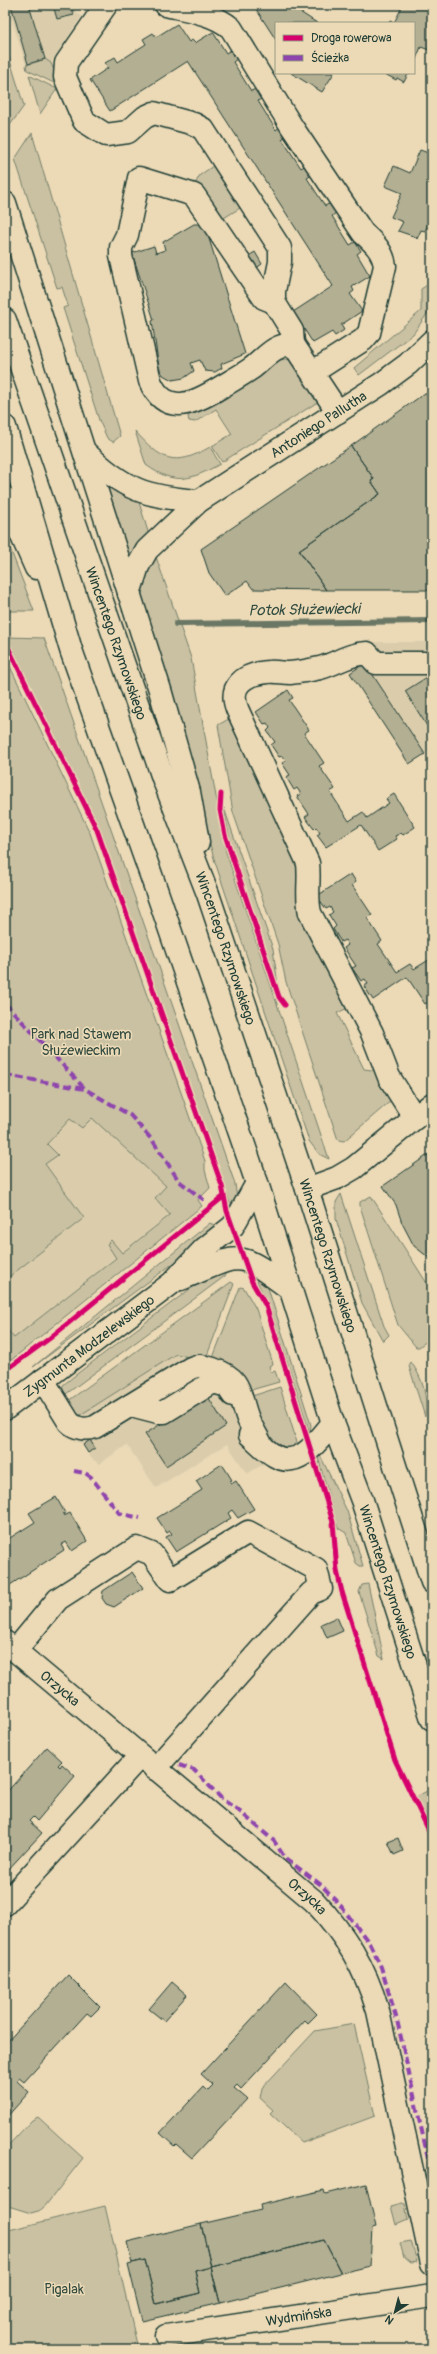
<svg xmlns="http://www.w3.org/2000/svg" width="437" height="2354" viewBox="0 0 437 2354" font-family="Pangolin,sans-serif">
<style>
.built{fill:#dbcdac}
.green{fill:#cac1a2;stroke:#747f6b}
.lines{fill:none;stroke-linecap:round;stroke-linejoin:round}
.stream{stroke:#6b7765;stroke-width:6}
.building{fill:#b3af93;stroke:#1f3d34}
.minor-casing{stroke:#1f3d34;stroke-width:25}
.major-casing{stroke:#1f3d34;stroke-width:25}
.minor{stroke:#ecdab7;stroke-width:22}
.major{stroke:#ecdab7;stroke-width:22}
.quiet{stroke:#8e44ad;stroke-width:4;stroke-dasharray:8 4;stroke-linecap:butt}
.cycleway-casing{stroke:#ecdab7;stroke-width:8}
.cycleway{stroke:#d6006c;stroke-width:5}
.labels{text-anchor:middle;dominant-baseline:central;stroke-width:3;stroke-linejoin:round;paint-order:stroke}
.street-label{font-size:14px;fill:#1f3d34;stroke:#ecdab7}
.park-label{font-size:14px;fill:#304a3f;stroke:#ecdab7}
.water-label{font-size:15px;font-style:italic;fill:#324c40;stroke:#ecdab7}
</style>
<rect width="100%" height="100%" fill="#ecdab7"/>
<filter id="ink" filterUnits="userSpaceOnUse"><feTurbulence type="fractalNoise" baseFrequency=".025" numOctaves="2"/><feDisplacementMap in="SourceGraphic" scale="8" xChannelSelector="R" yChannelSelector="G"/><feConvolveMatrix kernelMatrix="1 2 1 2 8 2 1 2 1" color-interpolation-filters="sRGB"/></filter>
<g filter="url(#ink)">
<!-- built -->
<path class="built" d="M7 5H74L77 13 82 16 51 63 45 60 26 65Z
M367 642H432V749L409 764 350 673 365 663Z
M81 1106 184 1203 5 1346V1280L84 1218 38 1155Z
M182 1349 239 1372 267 1462 247 1474 227 1444 156 1488 127 1445 99 1464 91 1458 82 1444 66 1437 58 1427Z"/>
<!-- green -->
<path class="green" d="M5 44 24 106 5 132Z
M45 59 51 63 60 86 27 70 26 65Z
M29 75 57 89 40 114Z
M32 133 120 436 113 442 107 438 99 420 63 308 68 306 62 287 57 288 15 159Z
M213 166 240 208 219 221 195 184 200 175Z
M432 282V307L413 334 359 375 354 368 421 311V289Z
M286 359 291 360 321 400 222 462 212 446 232 434 216 409 195 422 189 421 188 417 190 414 280 360Z
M135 431C161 460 174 468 210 447L220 464C191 480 175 486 146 465Z
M105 483 129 498 139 502 149 535 132 556 127 553Z
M5 535 34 611H5Z
M155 554 191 658 226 852 329 1159 319 1154 309 1141 215 862 141 599V587Z
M7 637 44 638 235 1184 237 1199 233 1215 225 1186 100 829 39 706Z
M5 656 90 833 205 1161V1170L210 1188 198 1200 202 1206 5 1365V1327L14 1338 116 1258 107 1244 111 1240 122 1253 170 1215 155 1198 166 1186 92 1118 82 1128 70 1119 47 1144 58 1155 45 1164 84 1218 5 1280Z
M234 716 299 855 350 1007 337 1013 364 1069 379 1071 393 1099 344 1141 338 1140 286 982 278 944 233 812 218 725Z
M224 808 273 949 278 985 231 846Z
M341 1194 384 1326 389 1335 383 1341 362 1303 336 1219V1202Z
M371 1196 432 1291V1337L419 1347H416L398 1325 395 1316 360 1206V1202Z
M210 1223 214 1225 217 1231 33 1367Z
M251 1269 268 1288 311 1425 310 1433 271 1310Z
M229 1270 225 1276 62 1397 63 1385 78 1373 202 1280Z
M231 1282 234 1284 205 1361 176 1354 74 1419 64 1404Z
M240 1287 244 1288 256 1309 273 1364 269 1366 271 1372 275 1371 279 1382 244 1392 211 1363Z
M411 1362C423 1379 428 1396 425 1417L409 1366Z
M280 1387 299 1449 291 1451 273 1445 246 1398Z
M317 1454 320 1455 347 1511 363 1566H360L356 1563 346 1533 338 1528Z
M368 1584 384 1659 379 1656 359 1592 362 1585Z
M427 1791 432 1800V1827L416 1797Z
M354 2024 375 2116 302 2143 270 2113 273 2110 260 2098 262 2088 315 2031Z
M38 2117 83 2158 42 2210 31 2213 5 2205V2149L32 2120Z
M402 2203 405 2204 408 2220 396 2225 391 2206Z
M105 2206 138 2349H5V2231Z
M411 2241 417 2262 410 2263 404 2258 400 2243Z"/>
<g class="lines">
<!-- stream -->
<path class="stream" d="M176 624 432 621"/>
</g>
<!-- building -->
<path class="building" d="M11 5H29L45 59 28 64Z
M53 5H71L74 15 57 19Z
M250 5H289L317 23H276V40L256 9Z
M403 5H432V51L421 47 414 64V23H389L390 21 394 23Z
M177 24 189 42 192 40 195 43 213 32 226 53 231 50 237 59 233 62 251 91 256 89 262 98 258 101 276 130 281 126 287 136 282 139 301 168 306 165 312 175 307 178 325 206 330 203 336 213 332 216 350 245 355 242 361 251 357 254 370 276 352 287 354 291 350 294 362 311 341 325 344 330 335 336 332 332 313 343 293 312 333 286 188 61 110 111 90 80 108 68 105 63 115 57 118 62 146 44 143 39 153 33 156 37Z
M291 73H334L322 92Z
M383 73H410L409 75 408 74 404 82 397 78 396 80Z
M420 150 431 154 432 153V215L425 231 421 230 417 239 416 237 398 231 403 222 391 217 402 193 385 186 394 166 410 173Z
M194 224H199L206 229 245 354 221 364 222 368 215 372 205 371 200 360 191 363 194 371 184 378 172 380 163 375 159 368 152 321 154 320 132 253 154 246 156 253 165 250 163 242Z
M255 252 262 264 255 269 247 257Z
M425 393 432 402V590H326L299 550 380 494 371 481 374 479 351 446Z
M351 446 374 479 371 481 380 494 299 550 326 590 253 589 247 581 225 596 209 573 201 549Z
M365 663 425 754 409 764 350 673Z
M432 674V734L405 691Z
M288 690 293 698 289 700 309 730 304 733 324 763 319 766 335 789 330 792 349 821 363 812 367 818 389 803 386 799 394 794 415 827 403 835 401 833 395 836 397 839 378 851 361 825 326 847 317 835 320 833 316 827 314 829 305 817 309 814 297 796 301 794 297 788 294 790 286 777 290 775 282 763 286 761 282 756 279 757 271 745 275 742 267 731 270 728 267 723 264 724 256 712Z
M351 874 356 882 352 885 372 915 367 918 382 941 378 944 397 972 410 964 414 969 432 958V1000L425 1004 407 977 373 1000 364 986 368 984 365 979 361 981 352 968 356 966 344 948 348 945 345 940 341 942 333 929 336 926 329 915 333 912 330 907 326 909 317 896Z
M432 1152V1254L428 1257 414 1246 402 1223 396 1205 383 1186Z
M207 1395 226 1426 166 1466 145 1434Z
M90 1440 95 1448 88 1453 83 1445Z
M222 1464 232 1480 230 1481 231 1484 236 1481 254 1509 238 1518 232 1510 228 1513 231 1518 176 1552 166 1537 172 1534 170 1531 167 1533 157 1518 202 1490 196 1481Z
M56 1497 65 1513 63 1514 64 1516 70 1513 87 1541 72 1551 66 1542 61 1545 64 1550 10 1585 5 1577V1541L35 1522 29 1513Z
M132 1572 143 1588 114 1607 106 1604 102 1598 103 1591Z
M337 1617 343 1631 327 1638 321 1624Z
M47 1747 62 1761 58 1765 60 1767 62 1764 75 1776 37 1821 33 1817 29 1821 42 1833 5 1873V1794Z
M398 1838 403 1851 394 1855 388 1842Z
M68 1975 100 2007 91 2016 87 2013 24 2082 19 2078 17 2081 29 2092 5 2119V2044Z
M172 1982 187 1995 164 2021 149 2009Z
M286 1982 317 2014 308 2023 305 2020 241 2089 237 2085 234 2088 247 2099 192 2158 176 2144 174 2146 160 2133 203 2087 207 2091 213 2085 201 2074Z
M366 2184 376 2227 372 2228 370 2266 341 2273 324 2240 211 2267 201 2224 261 2210 260 2205 324 2190 325 2194Z
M201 2224 211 2267 195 2271 200 2293 156 2304 145 2260 132 2263 127 2242Z
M324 2240 341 2273 220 2303 211 2267Z
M145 2260 156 2304 200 2293 195 2271 211 2267 220 2303 142 2321 128 2264Z"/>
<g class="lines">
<defs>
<g id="minor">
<path d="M106 5 66 63 65 77 84 121 106 135 128 132 145 117 154 113 194 124 203 129 280 248V262L274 291V302L292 331 293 344"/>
<path d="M166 5C187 10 213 13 231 28L292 127 363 233C374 243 383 251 385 266L369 333 363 340 313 372"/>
<path d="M274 302 264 298 194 195 139 178 127 235 121 247V256L150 381C166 418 195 403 221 387 231 381 242 375 252 368 265 358 275 344 293 344L338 412"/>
<path d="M85 452C124 490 146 497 199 501"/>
<path id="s1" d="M129 594 138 566 147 550 199 501 381 384 408 364 432 341"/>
<path d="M415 1118 389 1077 372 1033 310 913C306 895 310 881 308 863L238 711C227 686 244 674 268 672 275 671 283 673 290 673 300 672 311 670 320 668 338 663 348 654 367 653L376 663H432"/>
<path d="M307 1189 337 1178 354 1168 432 1104"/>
<path d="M181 1279C242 1254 235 1248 290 1289"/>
<path d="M43 1380 69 1422C76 1429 86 1430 95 1427L191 1368C199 1364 205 1367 213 1369 243 1379 238 1393 248 1419 252 1428 257 1436 261 1444"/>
<path d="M131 1405 158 1412H164L213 1382 227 1386 233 1395"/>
<path id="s2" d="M5 1409 172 1283 204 1249 233 1226 257 1183"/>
<path d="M250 1435C258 1442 266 1451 275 1456 300 1470 319 1439 333 1423"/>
<path id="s3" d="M5 1642 314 1901C345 1934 365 1967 378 2011L432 2264"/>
<path d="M15 1651 58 1599 137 1548 152 1554 170 1580 248 1532 316 1569 321 1589 311 1593 155 1769"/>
<path d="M5 1904 140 1756"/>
<path id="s4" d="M166 2336 432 2296"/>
</g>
<g id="major">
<path d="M5 203 160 690 189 792 198 842"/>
<path id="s5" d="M5 320 163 778 208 894 307 1189 432 1582"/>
<path id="s6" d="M5 427 71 650 156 889 257 1183 333 1423 362 1500 432 1719"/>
<path d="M5 498 36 568"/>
</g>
</defs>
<!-- minor casing -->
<use href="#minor" class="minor-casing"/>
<!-- major casing -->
<use href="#major" class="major-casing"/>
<!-- minor -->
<use href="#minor" class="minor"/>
<!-- major -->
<use href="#major" class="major"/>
<!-- quiet -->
<path class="quiet" d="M5 1003 85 1089
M5 1075 85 1089 130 1115 153 1141 179 1181 204 1200
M74 1471 85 1473 91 1477 119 1513 140 1518
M179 1765 194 1770 223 1800 238 1810 274 1841 285 1858 320 1884 337 1901 370 1944 381 1967 397 2020 432 2176"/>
<defs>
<path id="cycleway" d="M5 641 97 830 222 1186 227 1211 252 1282 266 1306 333 1522 337 1571 342 1592 395 1760 432 1837
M221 794 220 810 225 835 279 997 285 1005
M5 1371 50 1338 223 1197"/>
</defs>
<!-- cycleway casing -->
<use href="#cycleway" class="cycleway-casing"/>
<!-- cycleway -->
<use href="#cycleway" class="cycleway"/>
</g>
</g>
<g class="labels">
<!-- street labels -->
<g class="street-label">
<text stroke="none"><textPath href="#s1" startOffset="261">Antoniego Pallutha</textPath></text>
<text stroke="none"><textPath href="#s5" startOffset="342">Wincentego Rzymowskiego</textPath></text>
<text stroke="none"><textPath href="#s5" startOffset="666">Wincentego Rzymowskiego</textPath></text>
<text stroke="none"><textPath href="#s5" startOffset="990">Wincentego Rzymowskiego</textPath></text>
<text stroke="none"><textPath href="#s2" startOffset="105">Zygmunta Modzelewskiego</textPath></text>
<text stroke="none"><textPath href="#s6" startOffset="1217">Wincentego Rzymowskiego</textPath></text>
<text stroke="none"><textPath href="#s3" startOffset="72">Orzycka</textPath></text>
<text stroke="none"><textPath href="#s3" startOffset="395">Orzycka</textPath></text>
<text stroke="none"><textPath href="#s4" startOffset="134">Wydmińska</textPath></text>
</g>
<!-- park labels -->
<g class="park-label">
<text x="81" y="1034">Park nad Stawem<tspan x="81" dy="16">Służewieckim</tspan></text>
<text x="64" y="2289">Pigalak</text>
</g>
<!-- water labels -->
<g class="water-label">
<text transform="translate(304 610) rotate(-1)">Potok Służewiecki</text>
</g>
</g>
<!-- margin -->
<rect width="437" height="2354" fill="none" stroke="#ecdab7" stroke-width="20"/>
<rect x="10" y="10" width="417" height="2334" fill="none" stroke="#1f3d34" stroke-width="1.5" filter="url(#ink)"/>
<!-- legend -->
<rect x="275" y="22" width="140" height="52" fill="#ecdab7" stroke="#9a9b83"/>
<rect x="283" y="35" width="20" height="6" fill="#d6006c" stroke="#9a9b83"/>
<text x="311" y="42" font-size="12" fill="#1f3d34">Droga rowerowa</text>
<rect x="283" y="55" width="20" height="6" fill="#8e44ad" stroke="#9a9b83"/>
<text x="311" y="62" font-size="12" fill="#1f3d34">Ścieżka</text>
<!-- north arrow -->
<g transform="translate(395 2312) rotate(216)" stroke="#ecdab7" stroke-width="3" paint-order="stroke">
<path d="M0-3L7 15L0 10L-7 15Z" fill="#1f3d34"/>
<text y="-6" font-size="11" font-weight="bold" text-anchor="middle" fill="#1f3d34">N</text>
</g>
</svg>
